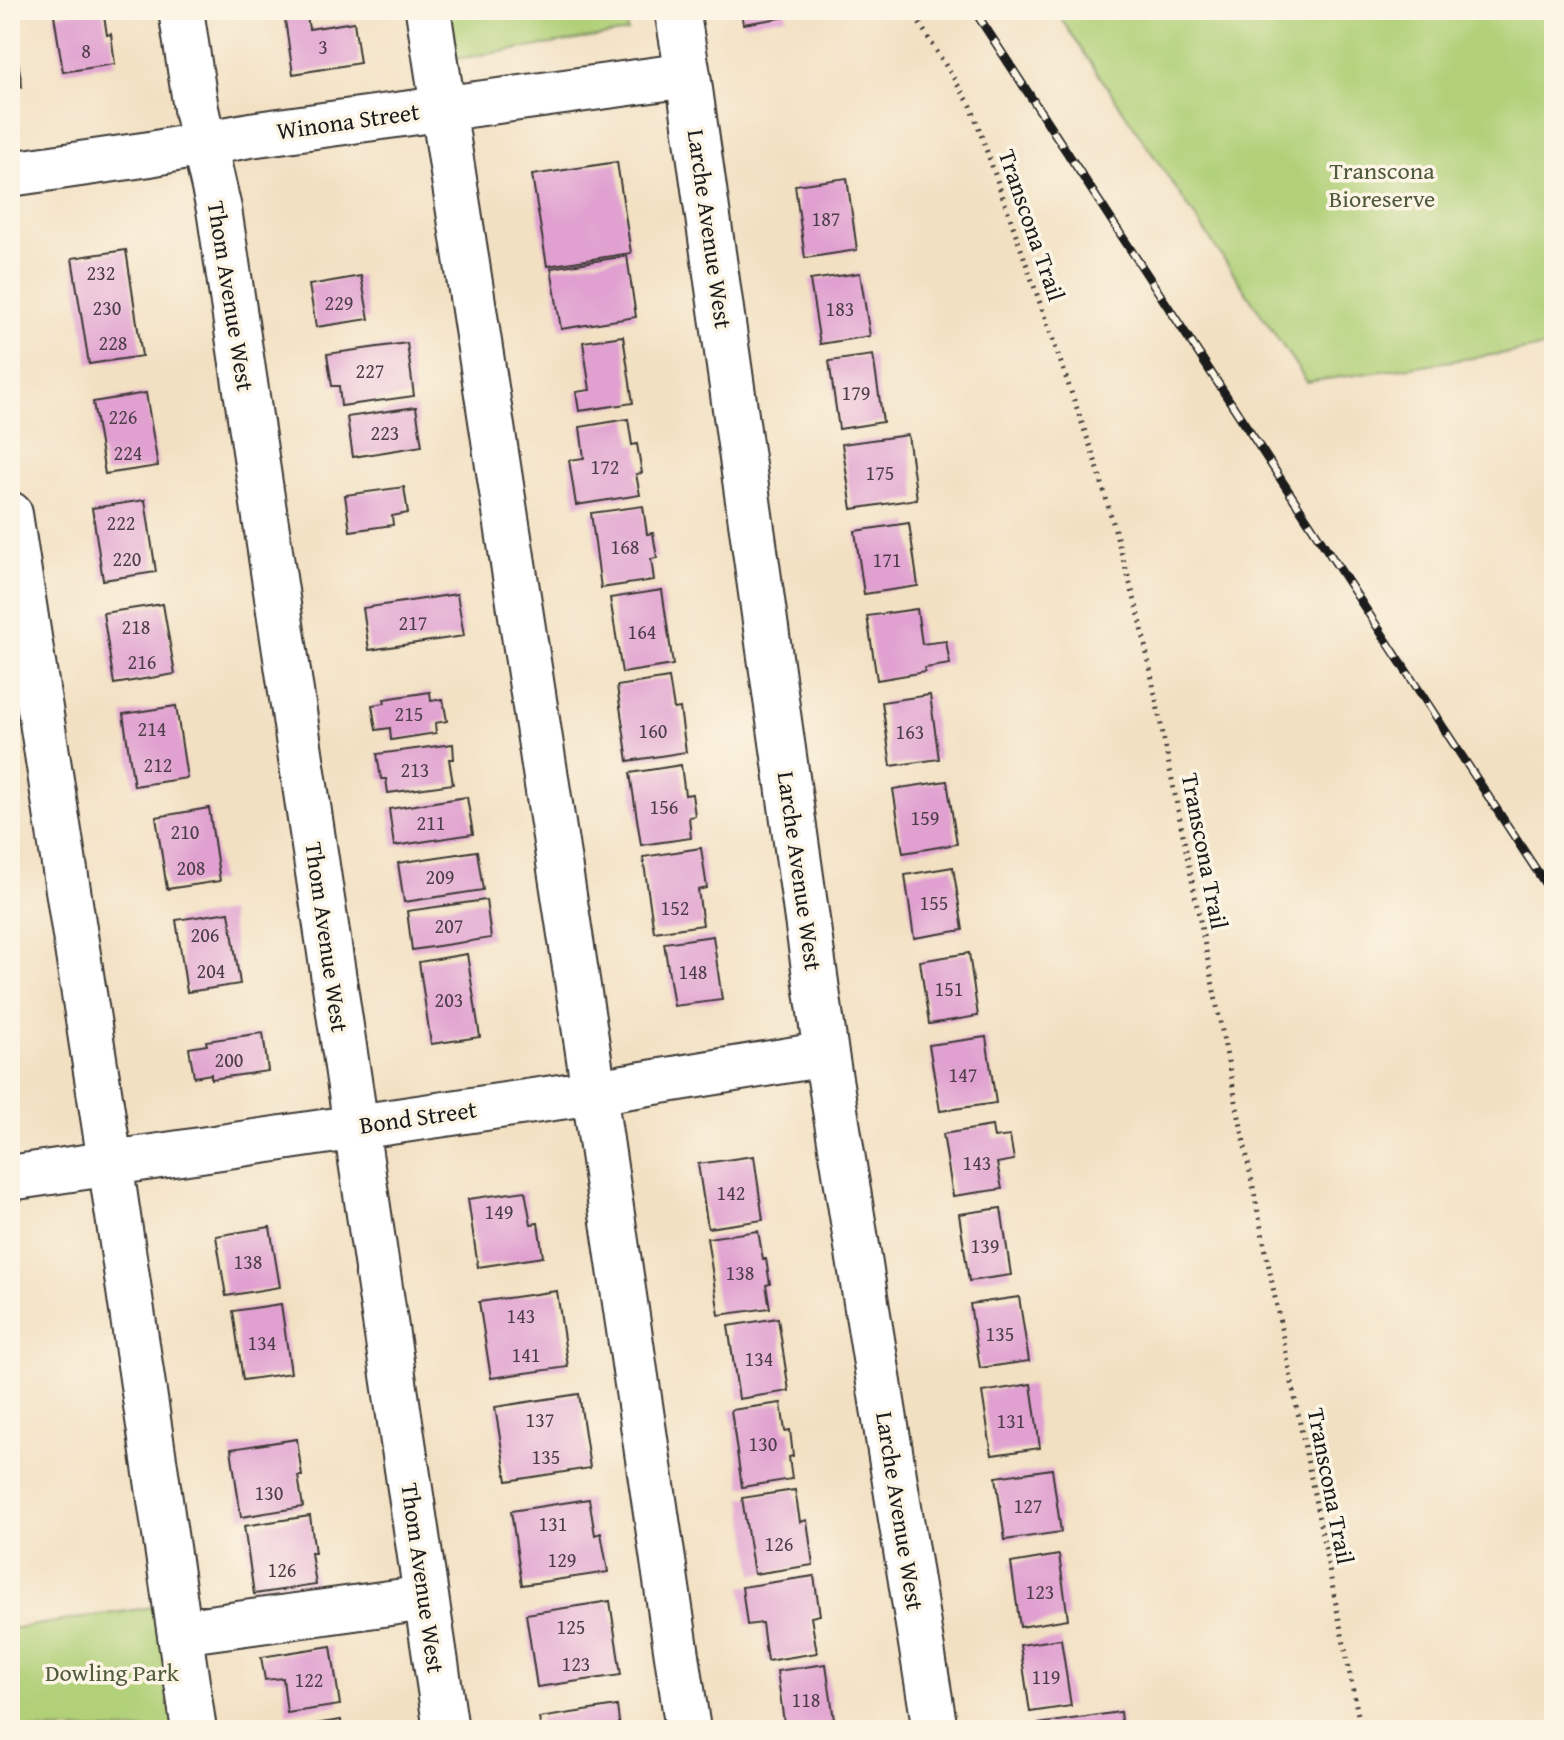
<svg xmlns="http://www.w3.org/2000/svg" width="1564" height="1740" viewBox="0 0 1564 1740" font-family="'Gentium Book Plus',serif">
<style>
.green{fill:#b1d078;stroke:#66764a;stroke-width:2}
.building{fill:#e0a0d0}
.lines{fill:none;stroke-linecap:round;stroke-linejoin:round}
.minor-casing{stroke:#3c3935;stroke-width:48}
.path{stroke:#3c3935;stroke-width:5;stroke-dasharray:2 6;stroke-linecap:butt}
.minor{stroke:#fff;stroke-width:44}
.rail-casing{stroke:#1c1c1c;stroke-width:9}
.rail{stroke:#fcf5e5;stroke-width:6;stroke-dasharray:18;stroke-linecap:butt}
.labels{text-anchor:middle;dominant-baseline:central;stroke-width:7;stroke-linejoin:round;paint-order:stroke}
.number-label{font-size:20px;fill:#4d3d49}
.street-label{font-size:24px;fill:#1c1c1c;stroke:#fcf5e5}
.park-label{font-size:24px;fill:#505b3c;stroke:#fcf5e5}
</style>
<rect width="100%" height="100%" fill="#fcf5e5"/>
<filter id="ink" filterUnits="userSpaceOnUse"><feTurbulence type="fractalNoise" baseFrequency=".0125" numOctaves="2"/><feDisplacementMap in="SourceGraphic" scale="16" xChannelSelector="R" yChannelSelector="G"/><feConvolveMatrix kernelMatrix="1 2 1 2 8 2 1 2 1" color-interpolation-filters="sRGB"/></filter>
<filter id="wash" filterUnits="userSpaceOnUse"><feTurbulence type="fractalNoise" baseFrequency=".006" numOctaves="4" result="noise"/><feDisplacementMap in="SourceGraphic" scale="32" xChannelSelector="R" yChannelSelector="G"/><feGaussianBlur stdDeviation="1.8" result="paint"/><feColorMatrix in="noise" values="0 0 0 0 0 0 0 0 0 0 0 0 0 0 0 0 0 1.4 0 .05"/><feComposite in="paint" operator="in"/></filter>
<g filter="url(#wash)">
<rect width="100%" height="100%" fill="#f2e0c2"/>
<!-- green -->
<path class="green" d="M448 10H624L628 32 455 59Z
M1055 10H1554V346L1307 382Z
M160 1606 179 1730H10V1629Z"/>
<g id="blocks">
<!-- building -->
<path class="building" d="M84 10H103L107 35 111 34 115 64 63 72 54 15Z
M304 10H306L309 29 354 22 360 63 293 74 284 13Z
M741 10H785L787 17 743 24Z
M10 21H12L22 87 10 89Z
M617 162 631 253 547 266 532 175Z
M847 178 857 250 805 258 795 185Z
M126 250 142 356 89 364 72 258Z
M627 256 636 317 561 329 551 268Z
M860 273 870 336 820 344 810 280Z
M361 276 369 319 316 327 309 285Z
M623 336 633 403 579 411 576 392 590 390 583 342Z
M407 343 414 396 341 406 339 386H332L327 354Z
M873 355 883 422 839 429 829 361Z
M146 393 158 466 105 474 93 402Z
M416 407 422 446 353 457 347 417Z
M628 419 632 445 637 444 642 473 636 474 640 495 576 505 569 460 584 458 580 427Z
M908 435 917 499 852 509 842 444Z
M404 487 408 513 392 516 393 525 350 531 345 495Z
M145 500 156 572 103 580 92 508Z
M643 506 647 534 653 533 657 558 651 559 654 580 601 588 591 513Z
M909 523 918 586 864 594 855 531Z
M662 590 673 665 622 673 610 598Z
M457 594 464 636 369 650 363 608Z
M163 604 175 674 114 684 103 613Z
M917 609 922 644 946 641 950 664 925 668V672L877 680 867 616Z
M669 678 674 709 680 708 686 752 628 761 617 686Z
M430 692 431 701 443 699 447 721 435 723 436 733 391 740 390 728 376 730 372 705 385 703 384 699Z
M930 695 939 759 891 766 882 702Z
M176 706 187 778 134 786 123 714Z
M453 744 454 759H449L453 784 388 793 386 779H381L377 754Z
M681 765 685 795 692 794 695 816 689 817 691 838 641 845 630 773Z
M947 781 957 844 903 853 893 789Z
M467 797 473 834 394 846 389 809Z
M209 808 220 881 167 889 156 817Z
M701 848 707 888 698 890 703 925 654 932 643 857Z
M477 851 483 890 404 902 398 863Z
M953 867 963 930 914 938 905 875Z
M486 900 491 938 412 950 407 911Z
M229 912 240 984 187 992 176 920Z
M713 936 722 1000 674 1006 664 943Z
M969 953 978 1016 929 1024 920 961Z
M467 954 480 1037 431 1044 419 962Z
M263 1033 268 1071 211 1079V1074L194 1077 189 1048 207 1045 206 1041Z
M986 1037 996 1103 940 1111 929 1045Z
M992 1126 994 1138 1010 1136 1014 1160 997 1163 1002 1189 953 1196 943 1134Z
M754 1156 763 1220 708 1228 698 1164Z
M525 1191 531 1224 538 1223 543 1257 478 1267 468 1199Z
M1001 1208 1011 1275 969 1281 959 1214Z
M270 1227 280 1287 226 1296 216 1236Z
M758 1231 763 1259H766L770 1284 766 1285 770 1308 719 1315 707 1238Z
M557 1291 568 1367 491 1378 479 1302Z
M1019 1297 1029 1361 980 1368 970 1304Z
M281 1304 291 1373 243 1380 233 1311Z
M778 1318 789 1391 739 1399 728 1326Z
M1031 1384 1040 1448 992 1455 982 1392Z
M579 1394 590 1468 507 1481 495 1407Z
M781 1403 785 1431 790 1430 793 1456 789 1457 792 1479 742 1487 731 1410Z
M297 1439 302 1476H298L303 1507 241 1517 231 1449Z
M1052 1469 1061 1532 1005 1540 996 1477Z
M795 1490 800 1522 807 1520 813 1565 754 1574 742 1498Z
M589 1499 595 1535 601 1533 608 1572 522 1585 511 1511Z
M310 1516 315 1553H311L316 1585 254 1594 244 1526Z
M1059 1555 1068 1619 1020 1627 1011 1563Z
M814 1576 820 1615 811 1617 817 1653 767 1661 762 1623 747 1625 742 1587Z
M610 1601 621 1675 537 1687 526 1614Z
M1061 1639 1071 1706 1030 1712 1020 1645Z
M331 1646 340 1705 287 1713 283 1678 265 1680 261 1657Z
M826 1664 835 1727 815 1730H785L777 1671Z
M617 1706 620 1730H541L539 1718Z
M1120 1712 1122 1730H1032L1031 1725Z
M341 1720 342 1730H289V1728Z"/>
</g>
</g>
<g filter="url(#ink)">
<use href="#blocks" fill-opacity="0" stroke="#3c3935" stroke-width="2"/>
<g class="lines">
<defs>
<path id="minor" d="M181 10 196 109 219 209 446 1730
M428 10 587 1045 688 1730
M677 10 688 75 826 1054 935 1730
M10 174 150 154 250 135 688 75
M10 514 110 1162 194 1730
M10 1178 594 1092 826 1054
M180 1632 426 1598"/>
</defs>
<!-- minor casing -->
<use href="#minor" class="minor-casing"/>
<!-- path -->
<path class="path" d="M911 10 971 106 1097 466 1140 619 1361 1730"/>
<!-- minor -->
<use href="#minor" class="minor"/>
<defs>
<path id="rail" d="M974 10 1554 897"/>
</defs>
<!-- rail casing -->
<use href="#rail" class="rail-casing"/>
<!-- rail -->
<use href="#rail" class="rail"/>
</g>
</g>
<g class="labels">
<!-- number labels -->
<g class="number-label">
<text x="323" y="46">3</text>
<text x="86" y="50">8</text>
<text x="826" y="218">187</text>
<text x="101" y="272">232</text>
<text x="339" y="302">229</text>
<text x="107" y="307">230</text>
<text x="840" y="308">183</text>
<text x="113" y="342">228</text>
<text x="370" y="370">227</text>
<text x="856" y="392">179</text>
<text x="123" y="416">226</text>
<text x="385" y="432">223</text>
<text x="128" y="452">224</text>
<text x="605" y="466">172</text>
<text x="880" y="472">175</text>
<text x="121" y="522">222</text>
<text x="625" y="546">168</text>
<text x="127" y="558">220</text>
<text x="887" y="559">171</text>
<text x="413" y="622">217</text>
<text x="136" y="626">218</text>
<text x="642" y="631">164</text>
<text x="142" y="661">216</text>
<text x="409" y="713">215</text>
<text x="152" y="728">214</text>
<text x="653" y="730">160</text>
<text x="910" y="731">163</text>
<text x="158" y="764">212</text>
<text x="415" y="769">213</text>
<text x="664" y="806">156</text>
<text x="925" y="817">159</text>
<text x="431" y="822">211</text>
<text x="185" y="831">210</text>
<text x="191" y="867">208</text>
<text x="440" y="876">209</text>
<text x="934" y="902">155</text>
<text x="675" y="907">152</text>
<text x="449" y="925">207</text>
<text x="205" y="934">206</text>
<text x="211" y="970">204</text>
<text x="693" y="971">148</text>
<text x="949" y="988">151</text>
<text x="449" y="999">203</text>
<text x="229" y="1059">200</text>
<text x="963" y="1074">147</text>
<text x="977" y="1162">143</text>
<text x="731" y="1192">142</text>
<text x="499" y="1211">149</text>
<text x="985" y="1245">139</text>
<text x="248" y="1261">138</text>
<text x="740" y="1272">138</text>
<text x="521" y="1315">143</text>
<text x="1000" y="1333">135</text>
<text x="262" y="1342">134</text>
<text x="526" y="1354">141</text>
<text x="759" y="1358">134</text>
<text x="540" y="1419">137</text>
<text x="1011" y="1420">131</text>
<text x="763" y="1443">130</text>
<text x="546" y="1456">135</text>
<text x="269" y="1492">130</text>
<text x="1028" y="1505">127</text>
<text x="553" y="1523">131</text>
<text x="779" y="1543">126</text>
<text x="562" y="1559">129</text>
<text x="282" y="1569">126</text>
<text x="1040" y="1591">123</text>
<text x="571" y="1626">125</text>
<text x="576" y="1663">123</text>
<text x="1046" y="1676">119</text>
<text x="309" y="1679">122</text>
<text x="806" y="1699">118</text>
</g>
<!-- street labels -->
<g class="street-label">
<text transform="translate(348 121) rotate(-8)">Winona Street</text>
<text transform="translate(1032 225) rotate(71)">Transcona Trail</text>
<text transform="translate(710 229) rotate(82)">Larche Avenue West</text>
<text transform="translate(231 296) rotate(81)">Thom Avenue West</text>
<text transform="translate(1205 851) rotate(79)">Transcona Trail</text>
<text transform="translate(800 871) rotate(82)">Larche Avenue West</text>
<text transform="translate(327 937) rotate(82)">Thom Avenue West</text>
<text transform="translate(418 1117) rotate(-8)">Bond Street</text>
<text transform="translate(1331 1486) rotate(79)">Transcona Trail</text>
<text transform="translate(900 1511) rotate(81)">Larche Avenue West</text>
<text transform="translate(423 1578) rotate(82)">Thom Avenue West</text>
</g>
<!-- park labels -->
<g class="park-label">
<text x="1382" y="170">Transcona<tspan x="1382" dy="28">Bioreserve</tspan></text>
<text x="112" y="1672">Dowling Park</text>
</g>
</g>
<!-- margin -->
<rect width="1564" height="1740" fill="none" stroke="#fcf5e5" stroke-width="40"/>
</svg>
